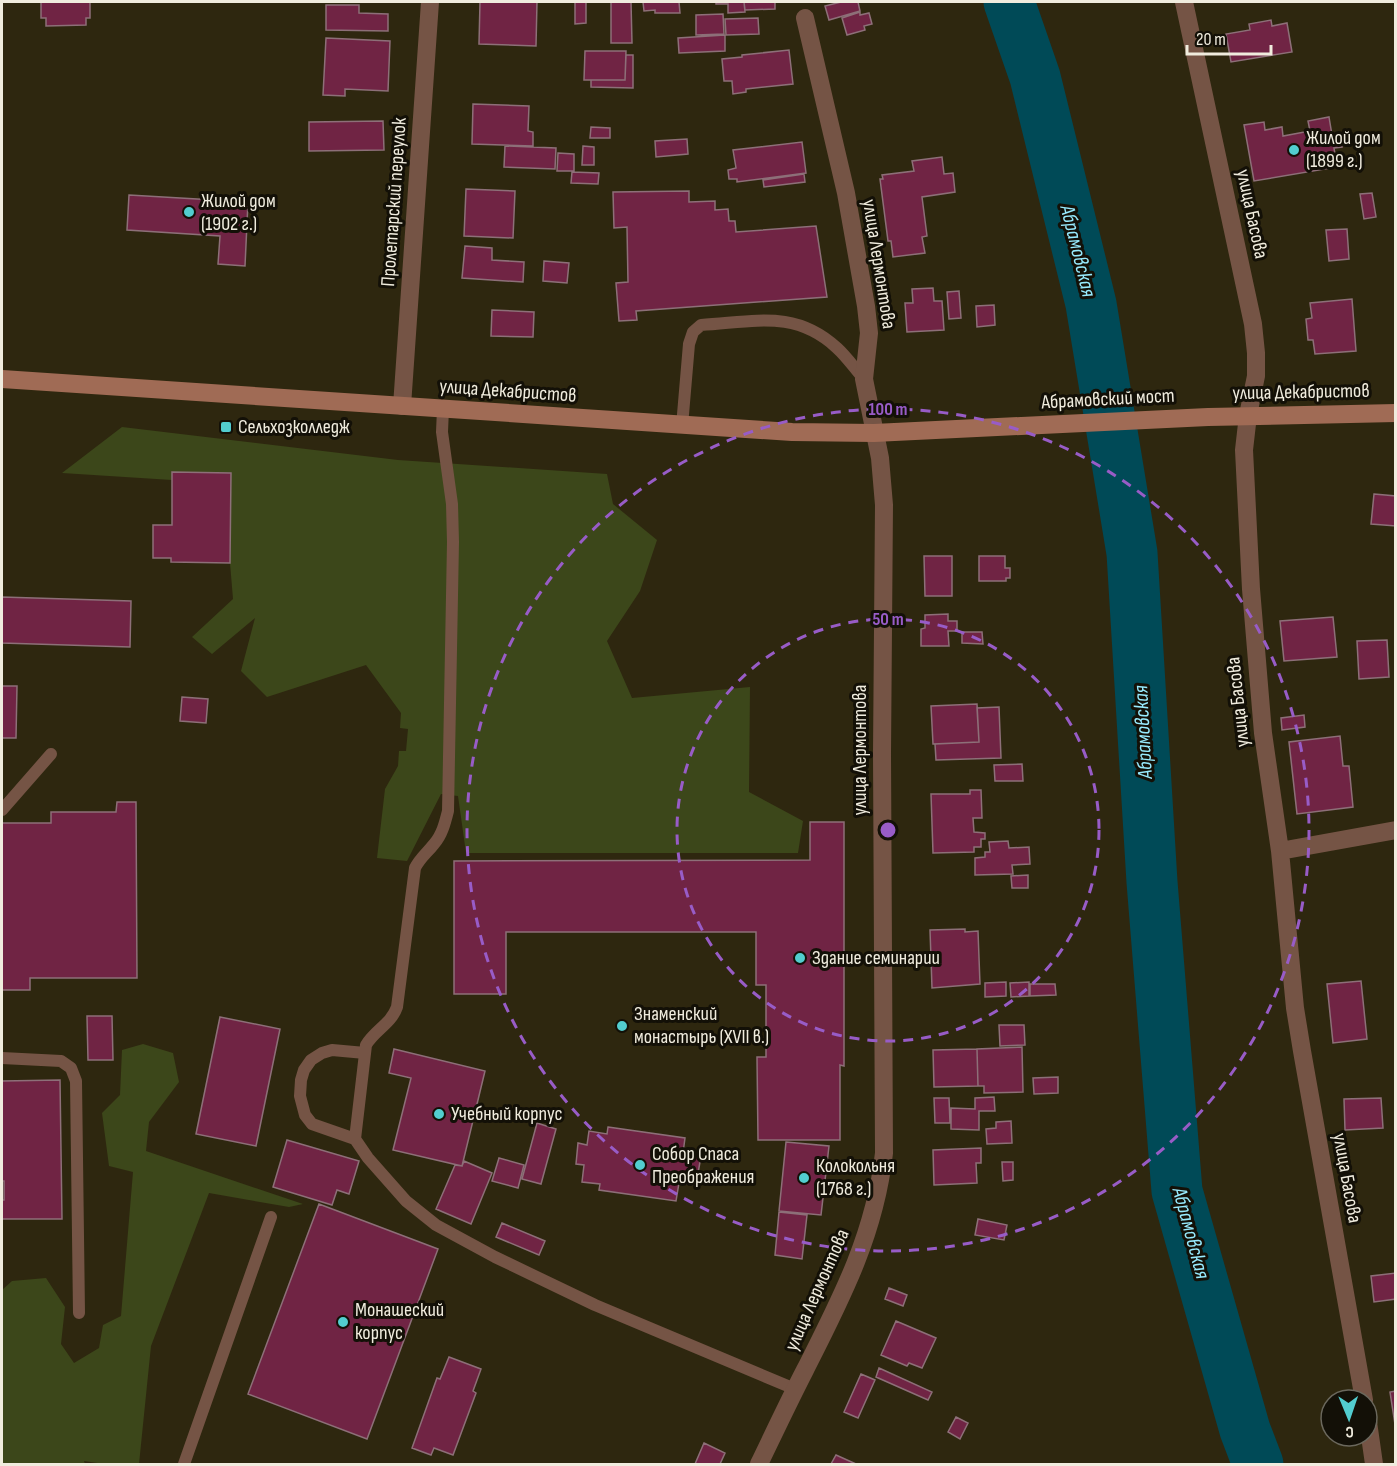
<svg xmlns="http://www.w3.org/2000/svg" width="1397" height="1466" viewBox="0 0 1397 1466" font-family="'Sofia Sans Condensed',sans-serif">
<style>
.green{fill:#3c471a}
.lines{fill:none;stroke-linecap:round;stroke-linejoin:round}
.river{stroke:#004a57;stroke-width:51}
.building{fill:#702444;stroke:#8d6f78;stroke-width:1.5}
.lane{stroke:#755445;stroke-width:12}
.street{stroke:#755445;stroke-width:18}
.secondary{stroke:#a06b55;stroke-width:18}
.ring{fill:none;stroke:#985cc7;stroke-width:3;stroke-dasharray:10 8}
.poi-dot{fill:#52cdcf;stroke:#131007;stroke-width:2}
.labels{text-anchor:middle;dominant-baseline:central;stroke-width:6;stroke-linejoin:round;paint-order:stroke}
.poi-label{font-size:20px;fill:#f0ecde;stroke:#131007;text-anchor:start}
.street-label{font-size:20px;fill:#f0ecde;stroke:#131007}
.water-label{font-size:21px;font-style:italic;fill:#97eafd;stroke:#131007}
.centre{fill:#985cc7;stroke:#131007;stroke-width:3}
.ring-label{font-size:18px;text-anchor:middle;font-weight:bold;fill:#985cc7;stroke:#131007;stroke-width:6;stroke-linejoin:round;paint-order:stroke}
</style>
<rect width="100%" height="100%" fill="#2e270f"/>
<!-- green -->
<path class="green" d="M122 427 398 460 607 474 613 504 657 540 640 591 607 641 632 698 750 687 749 792 803 821 798 853H466L458 796 441 794 407 861 377 858 385 789 398 766 399 751H406L408 729 400 728 401 713 366 665 267 697 241 671 255 618 212 654 192 637 233 599 230 563 231 473 173 472 172 480 62 473Z
M143 1044 173 1053 179 1082 149 1122 146 1151 303 1204 289 1207 209 1193 151 1346 139 1464H104L84 1461 85 1464H2V1290L12 1281 46 1278 65 1307 61 1344 74 1363 99 1348 103 1325 121 1316 133 1172 109 1166 102 1113 120 1095 122 1050Z"/>
<g class="lines">
<!-- river -->
<path class="river" d="M1009 2 1035 77 1091 304 1132 553 1152 882 1177 1191 1245 1430 1258 1464"/>
</g>
<!-- building -->
<path class="building" d="M41 2H90V18H86V25L46 26V18H41Z
M480 2H537L536 46 479 44Z
M575 2H586V23L575 24Z
M611 2H631L632 43H611Z
M643 2H679L680 13H655V10L644 11Z
M716 2H744L745 12 728 13V4H716Z
M744 2H775V9L745 10Z
M841 2H858L860 11 829 20 825 6Z
M326 5H359V13L388 14V31L326 30Z
M860 12V15L869 13 872 24 864 26 865 30 847 35 842 18Z
M723 14 724 34 696 35V15Z
M758 18 759 34 726 35 725 19Z
M1271 20 1272 26 1287 23 1292 52 1231 62 1226 34 1250 30 1249 24Z
M725 35V51L679 53 678 38Z
M326 38 390 41 388 91 345 89V96L323 95Z
M789 50 793 84 746 89V92L733 94 732 81H724L722 59 742 57V55Z
M585 51H626L625 80H584Z
M626 55H633V88L591 87V80H625Z
M473 104 529 106 528 131 533 132V146L472 144Z
M1329 117 1332 135 1339 134 1342 147 1334 148 1337 167 1254 181 1244 125 1264 122 1265 130 1282 127 1283 136 1310 131 1308 121Z
M383 121 384 150 309 151V122Z
M591 127 610 128V138H590Z
M687 139 688 154 656 157 655 141Z
M802 142 806 173 737 182V179H729L728 170 736 168 733 150Z
M505 146 556 148 555 169 504 167Z
M583 146 594 147V165H582Z
M558 153 574 154V171H557Z
M942 157 944 174 953 173 955 192 922 197 927 236 922 237 925 253 893 257 891 241H888L880 179H883L882 175 914 171 912 161Z
M572 172 599 173 598 184 571 183Z
M804 174 805 182 764 187 763 180Z
M466 189 515 191 513 238 464 236Z
M689 191V202L715 201V210L728 209 729 221H735L736 232 816 226 827 297 636 311 637 320 619 321 616 283 628 282 627 227 614 228 613 192Z
M1372 193 1376 217 1364 219 1360 194Z
M129 195 248 202 245 266 218 264 220 236 127 230Z
M1347 229 1349 259 1329 261 1326 230Z
M465 246 492 248V260L524 262 523 282 462 278Z
M544 261 569 263 567 283 543 281Z
M933 288 934 301H942L944 330 907 332 905 303H913L912 289Z
M959 291 961 318 949 319 947 292Z
M1352 299 1356 351 1315 354 1313 340H1308L1306 319 1312 318 1310 303Z
M994 305 995 325 977 327 976 306Z
M492 310 534 312 533 337 491 336Z
M172 472 231 473 230 563 171 562V558H153V525H172Z
M1374 494 1396 496V526L1371 524Z
M924 556H952V596H925Z
M979 556H1005V568H1010V578H1006V581H979Z
M2 597 131 601 130 647 2 643Z
M948 614V621H957V631H948L949 646H921V629L925 628V615Z
M1333 617 1337 657 1284 661 1280 621Z
M962 632H982L983 644 962 643Z
M1387 640 1389 677 1359 679 1357 641Z
M2 686H17L16 738H2Z
M182 697 208 699 206 723 180 721Z
M977 704 979 742 933 744 931 706Z
M999 707 1001 758 936 760 935 744 979 742 977 708Z
M1304 715 1305 727 1282 730 1281 718Z
M1340 736 1343 766H1349L1353 807 1297 814 1289 742Z
M1022 764 1023 781H995L994 765Z
M970 790H981L982 818H973L974 832 985 833V839H981V847H974V852L933 853 931 794H970Z
M117 802H136L137 978H30V990H2V823H51V812H116Z
M810 822H844V1066L840 1065V1140H758L757 1057H766V985H756V932H506V994H454V861L810 860Z
M1008 841 1009 848 1029 847 1030 864 1012 865 1013 874 975 875V858L985 857V852H990L989 842Z
M1028 875V888H1012L1011 876Z
M965 929V932L978 931 980 984 932 988 930 930Z
M1361 981 1367 1039 1333 1043 1327 984Z
M1006 982V996L985 997V983Z
M1029 982V996L1011 997 1010 983Z
M1030 984H1055L1056 995 1030 996Z
M87 1016H112L113 1060H88Z
M220 1017 280 1029 256 1146 196 1134Z
M999 1025H1024L1025 1045 1000 1046Z
M1022 1047 1023 1092 984 1093V1086H978L977 1049Z
M394 1049 485 1071 462 1166 393 1150 411 1078 389 1073Z
M977 1049 978 1086 934 1087 933 1050Z
M1058 1077V1093L1034 1094 1033 1078Z
M60 1080 62 1219H2V1200H4V1181H2V1081Z
M994 1097 995 1111H979V1130L951 1129V1108L975 1109V1098Z
M934 1098H949L950 1123H935Z
M1381 1098 1383 1128 1345 1130 1344 1099Z
M1011 1121 1012 1143 987 1144 986 1129 996 1128V1122Z
M537 1123 556 1129 541 1184 522 1179Z
M608 1127 685 1138 683 1153 701 1156 696 1185 679 1183 676 1201 599 1190 600 1184 582 1182 584 1165 576 1164 578 1143 587 1145 589 1131 607 1134Z
M287 1140 359 1161 349 1194 337 1190 332 1205 273 1187Z
M786 1142 829 1146 821 1215 779 1211Z
M981 1148V1163H976L977 1183 934 1185 933 1150Z
M499 1158 524 1165 518 1188 492 1181Z
M464 1161 492 1173 471 1224 436 1209 455 1165 462 1166Z
M1002 1162H1013V1180L1003 1181Z
M319 1204 438 1249 367 1439 248 1394Z
M779 1212 807 1215 802 1259 775 1255Z
M978 1219 1007 1225 1004 1240 975 1235Z
M502 1223 545 1241 539 1255 496 1237Z
M1396 1273V1299L1374 1302 1371 1276Z
M889 1288 907 1295 903 1306 885 1299Z
M896 1321 936 1338 922 1368 909 1363 907 1366 881 1355Z
M449 1357 481 1369 473 1391 476 1393 453 1455 434 1448 431 1455 412 1448 437 1378 440 1379Z
M879 1368 932 1392 928 1400 876 1377Z
M861 1374 875 1380 858 1418 844 1412Z
M1396 1391V1431L1390 1392Z
M956 1417 968 1423 960 1439 948 1432Z
M704 1443 725 1453 720 1464H695Z
M836 1455 856 1464H831Z"/>
<g class="lines">
<!-- lane -->
<path class="lane" d="M682 426 689 344 693 332 701 325C754 322 795 309 837 348 847 357 855 369 864 379
M2 810 51 754
M365 1053 332 1050 322 1053 311 1060 304 1070 301 1080 300 1096 305 1115 312 1124 355 1139 368 1158 406 1201 436 1225 495 1257 595 1305 795 1389
M2 1058 61 1061 71 1068 76 1081 79 1313
M355 1139 366 1045C375 1030 391 1024 397 1007L415 868C420 858 427 853 434 844 442 835 445 823 448 811L453 542 452 504 442 432 443 409
M184 1464 271 1217"/>
<!-- street -->
<path class="street" d="M1184 2 1253 324 1256 353V376L1248 415 1244 450 1251 589 1263 733 1280 851 1295 1008 1302 1051 1364 1400
M402 406 430 2
M1280 851 1396 830
M1367 1415 1374 1464
M759 1464C774 1433 789 1401 805 1370 841 1299 875 1234 884 1153L882 754 884 505 880 458 864 379 869 333 866 306 846 193 805 18"/>
<!-- secondary -->
<path class="secondary" d="M2 379 792 432 874 433 1208 417 1396 413"/>
</g>
<!-- distance rings -->
<g class="ring">
<circle cx="888" cy="830" r="211"/>
<circle cx="888" cy="830" r="421"/>
</g>
<!-- markers -->
<g class="poi-dot">
<circle cx="1294" cy="150" r="6"/>
<circle cx="189" cy="212" r="6"/>
<rect x="220" y="421" width="12" height="12" rx="3"/>
<circle cx="800" cy="958" r="6"/>
<circle cx="622" cy="1026" r="6"/>
<circle cx="439" cy="1114" r="6"/>
<circle cx="640" cy="1165" r="6"/>
<circle cx="804" cy="1178" r="6"/>
<circle cx="343" cy="1322" r="6"/>
</g>
<g class="labels">
<!-- poi labels -->
<g class="poi-label">
<text x="1306" y="138">Жилой дом<tspan x="1306" dy="23">(1899 г.)</tspan></text>
<text x="201" y="201">Жилой дом<tspan x="201" dy="23">(1902 г.)</tspan></text>
<text x="238" y="427">Сельхозколледж</text>
<text x="812" y="958">Здание семинарии</text>
<text x="634" y="1014">Знаменский<tspan x="634" dy="23">монастырь (XVII в.)</tspan></text>
<text x="451" y="1114">Учебный корпус</text>
<text x="652" y="1154">Собор Спаса<tspan x="652" dy="23">Преображения</tspan></text>
<text x="816" y="1166">Колокольня<tspan x="816" dy="23">(1768 г.)</tspan></text>
<text x="355" y="1310">Монашеский<tspan x="355" dy="23">корпус</tspan></text>
</g>
<!-- street labels -->
<g class="street-label">
<text transform="translate(394 202) rotate(-86)">Пролетарский переулок</text>
<text transform="translate(1252 214) rotate(78)">улица Басова</text>
<text transform="translate(879 264) rotate(81)">улица Лермонтова</text>
<text transform="translate(508 391) rotate(4)">улица Декабристов</text>
<text transform="translate(1301 392) rotate(-1)">улица Декабристов</text>
<text transform="translate(1108 399) rotate(-3)">Абрамовский мост</text>
<text transform="translate(1238 702) rotate(-96)">улица Басова</text>
<text transform="translate(860 750) rotate(-90)">улица Лермонтова</text>
<text transform="translate(1347 1178) rotate(80)">улица Басова</text>
<text transform="translate(817 1290) rotate(-66)">улица Лермонтова</text>
</g>
<!-- water labels -->
<g class="water-label">
<text transform="translate(1078 251) rotate(76)">Абрамовская</text>
<text transform="translate(1143 732) rotate(-93)">Абрамовская</text>
<text transform="translate(1191 1233) rotate(75)">Абрамовская</text>
</g>
</g>
<circle cx="888" cy="830" r="9" class="centre"/>
<g class="ring-label">
<text x="888" y="415">100 m</text>
<text x="888" y="625">50 m</text>
</g>
<!-- border -->
<rect width="1397" height="1466" fill="none" stroke="#f0ecde" stroke-width="6"/>
<!-- north arrow -->
<g transform="translate(1349 1418) rotate(178)"><circle r="28" fill="#131007" stroke="#6b685d" stroke-width="1.5"/>
<path d="M0-4.5L10 22L0 15L-10 22Z" fill="#52cdcf"/>
<text y="-9" font-size="16" font-weight="bold" text-anchor="middle" fill="#f0ecde">С</text>
</g>
<!-- scale -->
<path d="M1187 45v9h84v-9" fill="none" stroke="#f0ecde" stroke-width="3"/>
<text x="1196" y="45" font-size="18" fill="#f0ecde" stroke="#131007" stroke-width="4.5" paint-order="stroke">20 m</text>
</svg>
